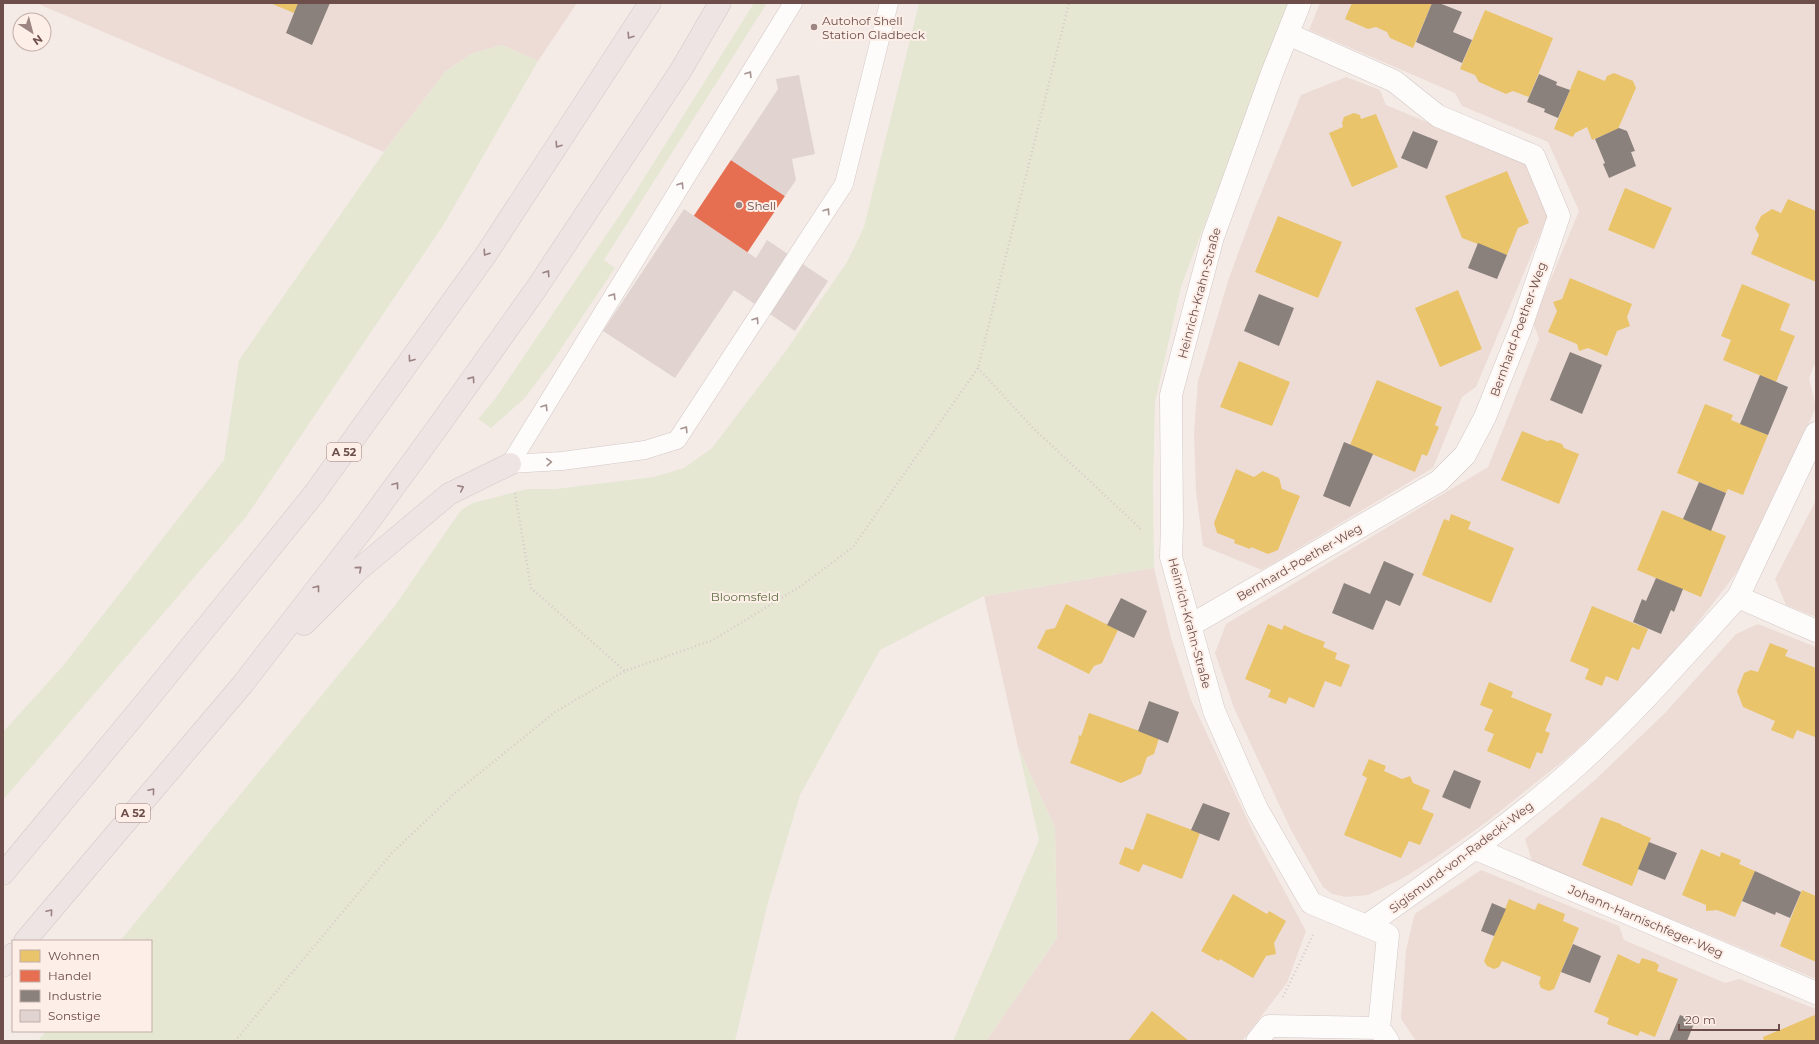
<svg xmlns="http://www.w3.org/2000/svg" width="1819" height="1044" viewBox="0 0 1819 1044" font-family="Montserrat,sans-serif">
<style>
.residential{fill:#eddcd5}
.green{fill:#e5e7d3}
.homes{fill:#e9c46a}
.shops{fill:#e76f51}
.industry{fill:#8a817c}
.building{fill:#e0d3d0}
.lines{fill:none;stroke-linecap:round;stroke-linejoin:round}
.lane-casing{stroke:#d2c7c4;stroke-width:19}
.street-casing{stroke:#d2c7c4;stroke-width:23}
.highway-casing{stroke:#d3c7c5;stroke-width:23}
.path{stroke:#d5cbc9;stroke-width:2.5;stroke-dasharray:1 3;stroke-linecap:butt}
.lane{stroke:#fdfcfb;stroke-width:18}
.street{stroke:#fdfcfb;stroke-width:22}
.highway{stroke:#efe4e4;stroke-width:22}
.oneway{stroke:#9a8281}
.oneway2{stroke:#a79491}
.poi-dot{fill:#9c8582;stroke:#fdeee7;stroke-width:1.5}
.labels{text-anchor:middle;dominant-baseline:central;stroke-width:4;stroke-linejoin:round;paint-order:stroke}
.shield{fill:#fdeee7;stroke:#987e7a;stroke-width:1}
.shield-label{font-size:11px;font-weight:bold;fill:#6d4e4b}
.poi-label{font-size:12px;fill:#6d4e4b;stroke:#fdeee7;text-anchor:start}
.street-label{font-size:12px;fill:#6d4e4b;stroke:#fdeee7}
.park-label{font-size:12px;fill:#5e7245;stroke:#fdeee7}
</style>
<rect width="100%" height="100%" fill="#f4ebe7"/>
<!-- residential -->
<path class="residential" d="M36 3H577L538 61 502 45 471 54 445 72 384 152Z
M1320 3H1816V361L1809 378 1816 407 1783 483 1743 563 1725 588 1687 636 1633 697 1573 753 1484 824 1438 856 1405 877 1368 895 1346 897 1332 894 1323 887 1291 830 1234 708 1215 653 1226 624 1488 467 1539 339 1533 322 1579 211 1548 142 1462 106 1455 93 1309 30Z
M1346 77 1380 90 1386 105 1527 164 1549 213 1476 387 1462 397 1433 468 1262 570 1203 546 1196 491 1194 433 1198 381 1229 278 1253 213 1301 95Z
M1816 500V617L1786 605 1775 579Z
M1154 568 1171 638 1191 700 1258 842 1306 931 1287 983 1242 1041H986L1057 938 1055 828 1018 747 984 596Z
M1758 624 1816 647V979L1532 861 1525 839 1595 780 1665 713 1736 634Z
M1481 870 1619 926 1624 940 1725 983 1739 979 1816 1009V1041H1416L1401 1019 1406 950 1414 917 1416 913Z"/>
<!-- green -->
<path class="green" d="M754 3H767L604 260 615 268 552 362 524 399 491 428 478 419 495 399 634 194Z
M919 3H1288L1181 287 1155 402 1153 485 1154 568 984 596 880 650 800 795 767 906 735 1041H38L46 1031H151V941H120L394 607 461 510 473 503 527 489H555L654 477 684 468 712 448 785 352 847 262 864 227Z
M502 45 538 61 444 224 246 517 3 800V732L62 667 224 460 239 360 384 152 445 72 471 54Z
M1018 747 1055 828 1057 938 986 1041H953L1039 840Z"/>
<!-- homes -->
<path class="homes" d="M270 3H298L294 13Z
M1352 3H1432L1413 48 1390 38 1387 32 1376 27 1368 29 1345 19Z
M1485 10 1553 38 1529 97 1513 91 1506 94 1479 82 1475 75 1460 69Z
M1578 70 1605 81 1607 76 1614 73 1633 81 1636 88 1618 129 1592 140 1587 127 1575 133 1573 137 1554 129Z
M1354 113 1360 115 1361 119 1376 114 1398 167 1352 187 1329 133 1343 127 1342 123 1344 117Z
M1507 171 1529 223 1518 228 1507 255 1462 238 1445 196Z
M1625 188 1672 208 1654 249 1608 230Z
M1788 199 1816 211V282L1751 254 1759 235 1755 228 1761 216 1772 209 1781 213Z
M1278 216 1342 242 1318 298 1255 272Z
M1570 278 1632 304 1627 317 1630 326 1617 331 1607 356 1588 348 1579 351 1577 344 1548 332 1557 311 1553 302 1562 299Z
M1742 284 1790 304 1780 330 1795 336 1776 382 1723 360 1731 340 1721 336Z
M1458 290 1482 349 1440 367 1415 308Z
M1239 361 1290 382 1272 426 1220 407Z
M1377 380 1442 407 1435 425 1439 427 1433 441 1427 456 1422 454 1415 472 1350 445Z
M1705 404 1733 415 1731 420 1768 435 1743 495 1728 489 1726 493 1677 473Z
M1522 431 1547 441 1551 440 1562 444 1564 448 1579 454 1559 504 1501 480Z
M1236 469 1254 477 1263 471 1279 478 1282 489 1300 496 1278 550 1268 554 1251 547 1250 549 1234 543 1235 540 1217 533 1214 523Z
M1662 510 1726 536 1701 597 1637 570Z
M1451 514 1471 522 1468 529 1514 548 1491 603 1422 575 1444 519 1449 521Z
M1066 604 1118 630 1102 663 1094 666 1089 674 1037 648 1046 630 1055 628Z
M1592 606 1648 629 1639 650 1632 647 1618 681 1606 676 1602 686 1585 679 1589 669 1570 661Z
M1268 624 1282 630 1284 625 1304 634 1325 642 1323 647 1337 653 1335 659 1350 665 1341 687 1325 681 1314 708 1289 697 1286 704 1268 697 1271 690 1245 679Z
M1770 643 1788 650 1785 656 1816 668 1815 737 1797 730 1793 739 1771 730 1775 721 1743 707 1737 691 1744 673 1751 670 1758 672Z
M1489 682 1513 692 1511 697 1552 714 1545 731 1550 733 1542 754 1537 752 1530 769 1487 751 1494 734 1484 730 1493 710 1480 705Z
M1089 713 1159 738 1154 754 1147 757 1141 774 1121 783 1070 763 1079 740H1078L1079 735 1081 736Z
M1369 759 1386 766 1384 771 1402 779 1410 776 1413 783 1430 790 1422 809 1434 814 1420 845 1409 841 1401 858 1344 835 1367 778 1362 775Z
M1147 813 1200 833 1182 879 1143 864 1139 872 1119 864 1125 847 1133 850Z
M1601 817 1621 824V825L1651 838 1632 886 1582 865Z
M1701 849 1720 857 1721 852 1741 860 1739 864 1755 871 1735 917 1717 910 1706 911V905L1682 895Z
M1802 890 1816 896V962L1780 946Z
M1233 894 1267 914 1269 911 1286 921 1274 943 1276 954 1266 956 1253 978 1220 959 1219 961 1201 951Z
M1509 899 1535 910 1538 903 1565 914 1563 921 1579 928 1554 989 1549 991 1541 988 1539 983 1541 977 1502 961 1499 967 1494 969 1487 966 1484 961Z
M1618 954 1639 964 1642 958 1655 962 1659 965 1657 971 1678 979 1655 1037 1640 1031 1638 1036 1607 1024 1609 1018 1594 1012Z
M1152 1011 1189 1041H1128Z
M1815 1015 1816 1041H1764L1763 1037Z"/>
<!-- shops -->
<path class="shops" d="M731 160 785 196 747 253 693 217Z"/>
<!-- industry -->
<path class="industry" d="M298 3H330L312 45 286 33Z
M1432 3H1439L1462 12 1453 32 1472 40 1462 63 1416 42Z
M1539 74 1557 82 1556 85 1570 90 1558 118 1544 112 1545 109 1527 102Z
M1619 128 1627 131 1635 151 1631 152 1636 166 1609 178 1603 164 1605 163 1595 139Z
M1413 131 1438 141 1427 169 1401 158Z
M1478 243 1507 255 1497 279 1468 268Z
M1259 294 1294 308 1279 346 1244 331Z
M1570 352 1602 365 1582 414 1550 400Z
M1760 375 1788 387 1768 435 1740 424Z
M1344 442 1373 454 1350 507 1323 496Z
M1699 482 1726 493 1711 531 1683 519Z
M1384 561 1414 574 1400 606 1386 600 1373 630 1332 613 1344 583 1370 594Z
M1656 578 1683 589 1674 612 1671 610 1661 634 1633 622 1642 599 1646 601Z
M1121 598 1147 611 1134 638 1107 625Z
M1149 701 1179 712 1168 743 1138 731Z
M1454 770 1481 781 1470 809 1442 797Z
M1203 803 1230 813 1219 841 1191 830Z
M1649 842 1677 853 1665 880 1638 869Z
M1755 871 1801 892 1790 918 1776 912 1775 915 1742 901Z
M1492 903 1506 909 1494 936 1481 931Z
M1573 944 1601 956 1590 983 1561 972Z
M1680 1015 1695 1021 1687 1041H1669Z"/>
<!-- building -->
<path class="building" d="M799 75 815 154 792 159 796 180 785 196 731 160 778 89 776 79Z
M684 209 756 258 767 240 828 281 795 331 734 290 675 378 603 331Z"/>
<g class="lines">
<defs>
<path id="lane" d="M510 464 562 461 645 450 677 440 844 184 889 3
M510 464 793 3"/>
<path id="street" d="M1300 3 1272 73 1213 237 1171 395 1172 523 1171 557 1214 711 1257 809 1311 903 1388 935 1379 1028 1388 1041
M1738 597 1816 433
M1191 625 1439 481 1465 455 1485 417 1520 330 1559 216 1534 156 1438 116 1394 81 1288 34
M1476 849 1816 993
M1366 926C1440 874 1514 823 1581 762 1637 711 1687 653 1738 597L1816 631
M1257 1041 1269 1026 1379 1028"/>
<path id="highway" d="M304 624 356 572 449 494 510 464
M3 874 149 698 314 494 485 256 650 3
M25 941 242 685 367 524 435 431 536 289 681 70 720 3
M3 966 13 954"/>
</defs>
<!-- lane casing -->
<use href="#lane" class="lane-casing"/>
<!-- street casing -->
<use href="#street" class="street-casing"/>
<!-- highway casing -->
<use href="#highway" class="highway-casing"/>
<!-- path -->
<path class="path" d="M978 368 1033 428 1142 530
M515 493 531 588 625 671
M1283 997 1313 935
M235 1041 391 854 455 793 555 712 625 671 713 640 801 586 853 547 978 368 1069 3"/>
<!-- lane -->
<use href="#lane" class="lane"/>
<!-- street -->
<use href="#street" class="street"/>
<!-- highway -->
<use href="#highway" class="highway"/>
</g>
<!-- one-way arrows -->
<defs><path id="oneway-chevron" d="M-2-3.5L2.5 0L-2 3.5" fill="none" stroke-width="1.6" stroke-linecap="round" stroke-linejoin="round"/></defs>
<g class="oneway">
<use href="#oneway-chevron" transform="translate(630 36) rotate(123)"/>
<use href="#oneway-chevron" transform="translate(558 145) rotate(123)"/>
<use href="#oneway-chevron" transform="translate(486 253) rotate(124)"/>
<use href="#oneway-chevron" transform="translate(547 273) rotate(-56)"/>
<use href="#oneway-chevron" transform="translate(411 359) rotate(126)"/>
<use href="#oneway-chevron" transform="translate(472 379) rotate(-55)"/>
<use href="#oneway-chevron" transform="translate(396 485) rotate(-53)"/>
<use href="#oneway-chevron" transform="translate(461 488) rotate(-26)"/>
<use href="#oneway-chevron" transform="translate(359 569) rotate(-41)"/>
<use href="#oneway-chevron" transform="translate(317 588) rotate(-52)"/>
<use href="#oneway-chevron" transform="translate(152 791) rotate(-50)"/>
<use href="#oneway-chevron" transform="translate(50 912) rotate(-50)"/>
</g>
<g class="oneway2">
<use href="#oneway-chevron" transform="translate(749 74) rotate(-58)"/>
<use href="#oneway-chevron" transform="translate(681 185) rotate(-58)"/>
<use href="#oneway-chevron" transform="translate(827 211) rotate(-57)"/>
<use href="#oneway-chevron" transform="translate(613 296) rotate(-58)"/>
<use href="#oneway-chevron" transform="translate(756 320) rotate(-57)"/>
<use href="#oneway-chevron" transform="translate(545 407) rotate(-58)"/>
<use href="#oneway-chevron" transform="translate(685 429) rotate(-57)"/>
<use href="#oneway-chevron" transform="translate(549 462) rotate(-4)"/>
</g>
<!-- markers -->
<g class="poi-dot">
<circle cx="814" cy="27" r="4"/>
<circle cx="739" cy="205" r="4"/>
</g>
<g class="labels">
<!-- shield labels -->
<g class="shield">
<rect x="327" y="443" width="34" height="18" rx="3"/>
<rect x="116" y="804" width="34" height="18" rx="3"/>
</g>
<g class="shield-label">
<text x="344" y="452">A 52</text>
<text x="133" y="813">A 52</text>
</g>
<!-- poi labels -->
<g class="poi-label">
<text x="822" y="20">Autohof Shell<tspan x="822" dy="14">Station Gladbeck</tspan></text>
<text x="747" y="205">Shell</text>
</g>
<!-- street labels -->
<g class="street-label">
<text transform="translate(1199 293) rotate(-75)">Heinrich-Krahn-Straße</text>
<text transform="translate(1518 329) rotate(-70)">Bernhard-Poether-Weg</text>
<text transform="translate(1299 562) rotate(-30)">Bernhard-Poether-Weg</text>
<text transform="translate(1190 623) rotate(75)">Heinrich-Krahn-Straße</text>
<text transform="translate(1461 857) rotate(-37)">Sigismund-von-Radecki-Weg</text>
<text transform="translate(1646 921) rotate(23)">Johann-Harnischfeger-Weg</text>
</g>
<!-- park labels -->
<g class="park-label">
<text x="745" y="596">Bloomsfeld</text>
</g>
</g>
<!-- border -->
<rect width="1819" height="1044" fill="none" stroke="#6d4e4b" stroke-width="8"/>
<!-- legend -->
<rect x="12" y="940" width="140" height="92" fill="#fdeee7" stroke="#c3aea9"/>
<rect x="20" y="950" width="20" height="12" fill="#e9c46a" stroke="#c3aea9"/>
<text x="48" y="960" font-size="12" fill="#6d4e4b">Wohnen</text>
<rect x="20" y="970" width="20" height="12" fill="#e76f51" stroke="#c3aea9"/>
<text x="48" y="980" font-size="12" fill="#6d4e4b">Handel</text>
<rect x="20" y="990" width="20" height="12" fill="#8a817c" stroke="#c3aea9"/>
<text x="48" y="1000" font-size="12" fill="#6d4e4b">Industrie</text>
<rect x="20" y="1010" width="20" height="12" fill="#e0d3d0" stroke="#c3aea9"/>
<text x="48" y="1020" font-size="12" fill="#6d4e4b">Sonstige</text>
<!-- north arrow -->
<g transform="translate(32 32) rotate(144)"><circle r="19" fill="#fdeee7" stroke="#c3aea9"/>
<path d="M0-3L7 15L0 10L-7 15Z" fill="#9c8582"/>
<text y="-6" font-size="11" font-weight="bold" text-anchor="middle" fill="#6d4e4b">N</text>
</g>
<!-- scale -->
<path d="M1679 1024v6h100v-6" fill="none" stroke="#6d4e4b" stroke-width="2"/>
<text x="1685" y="1024" font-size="12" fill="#6d4e4b" stroke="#fdeee7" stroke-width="3" paint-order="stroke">20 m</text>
</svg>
